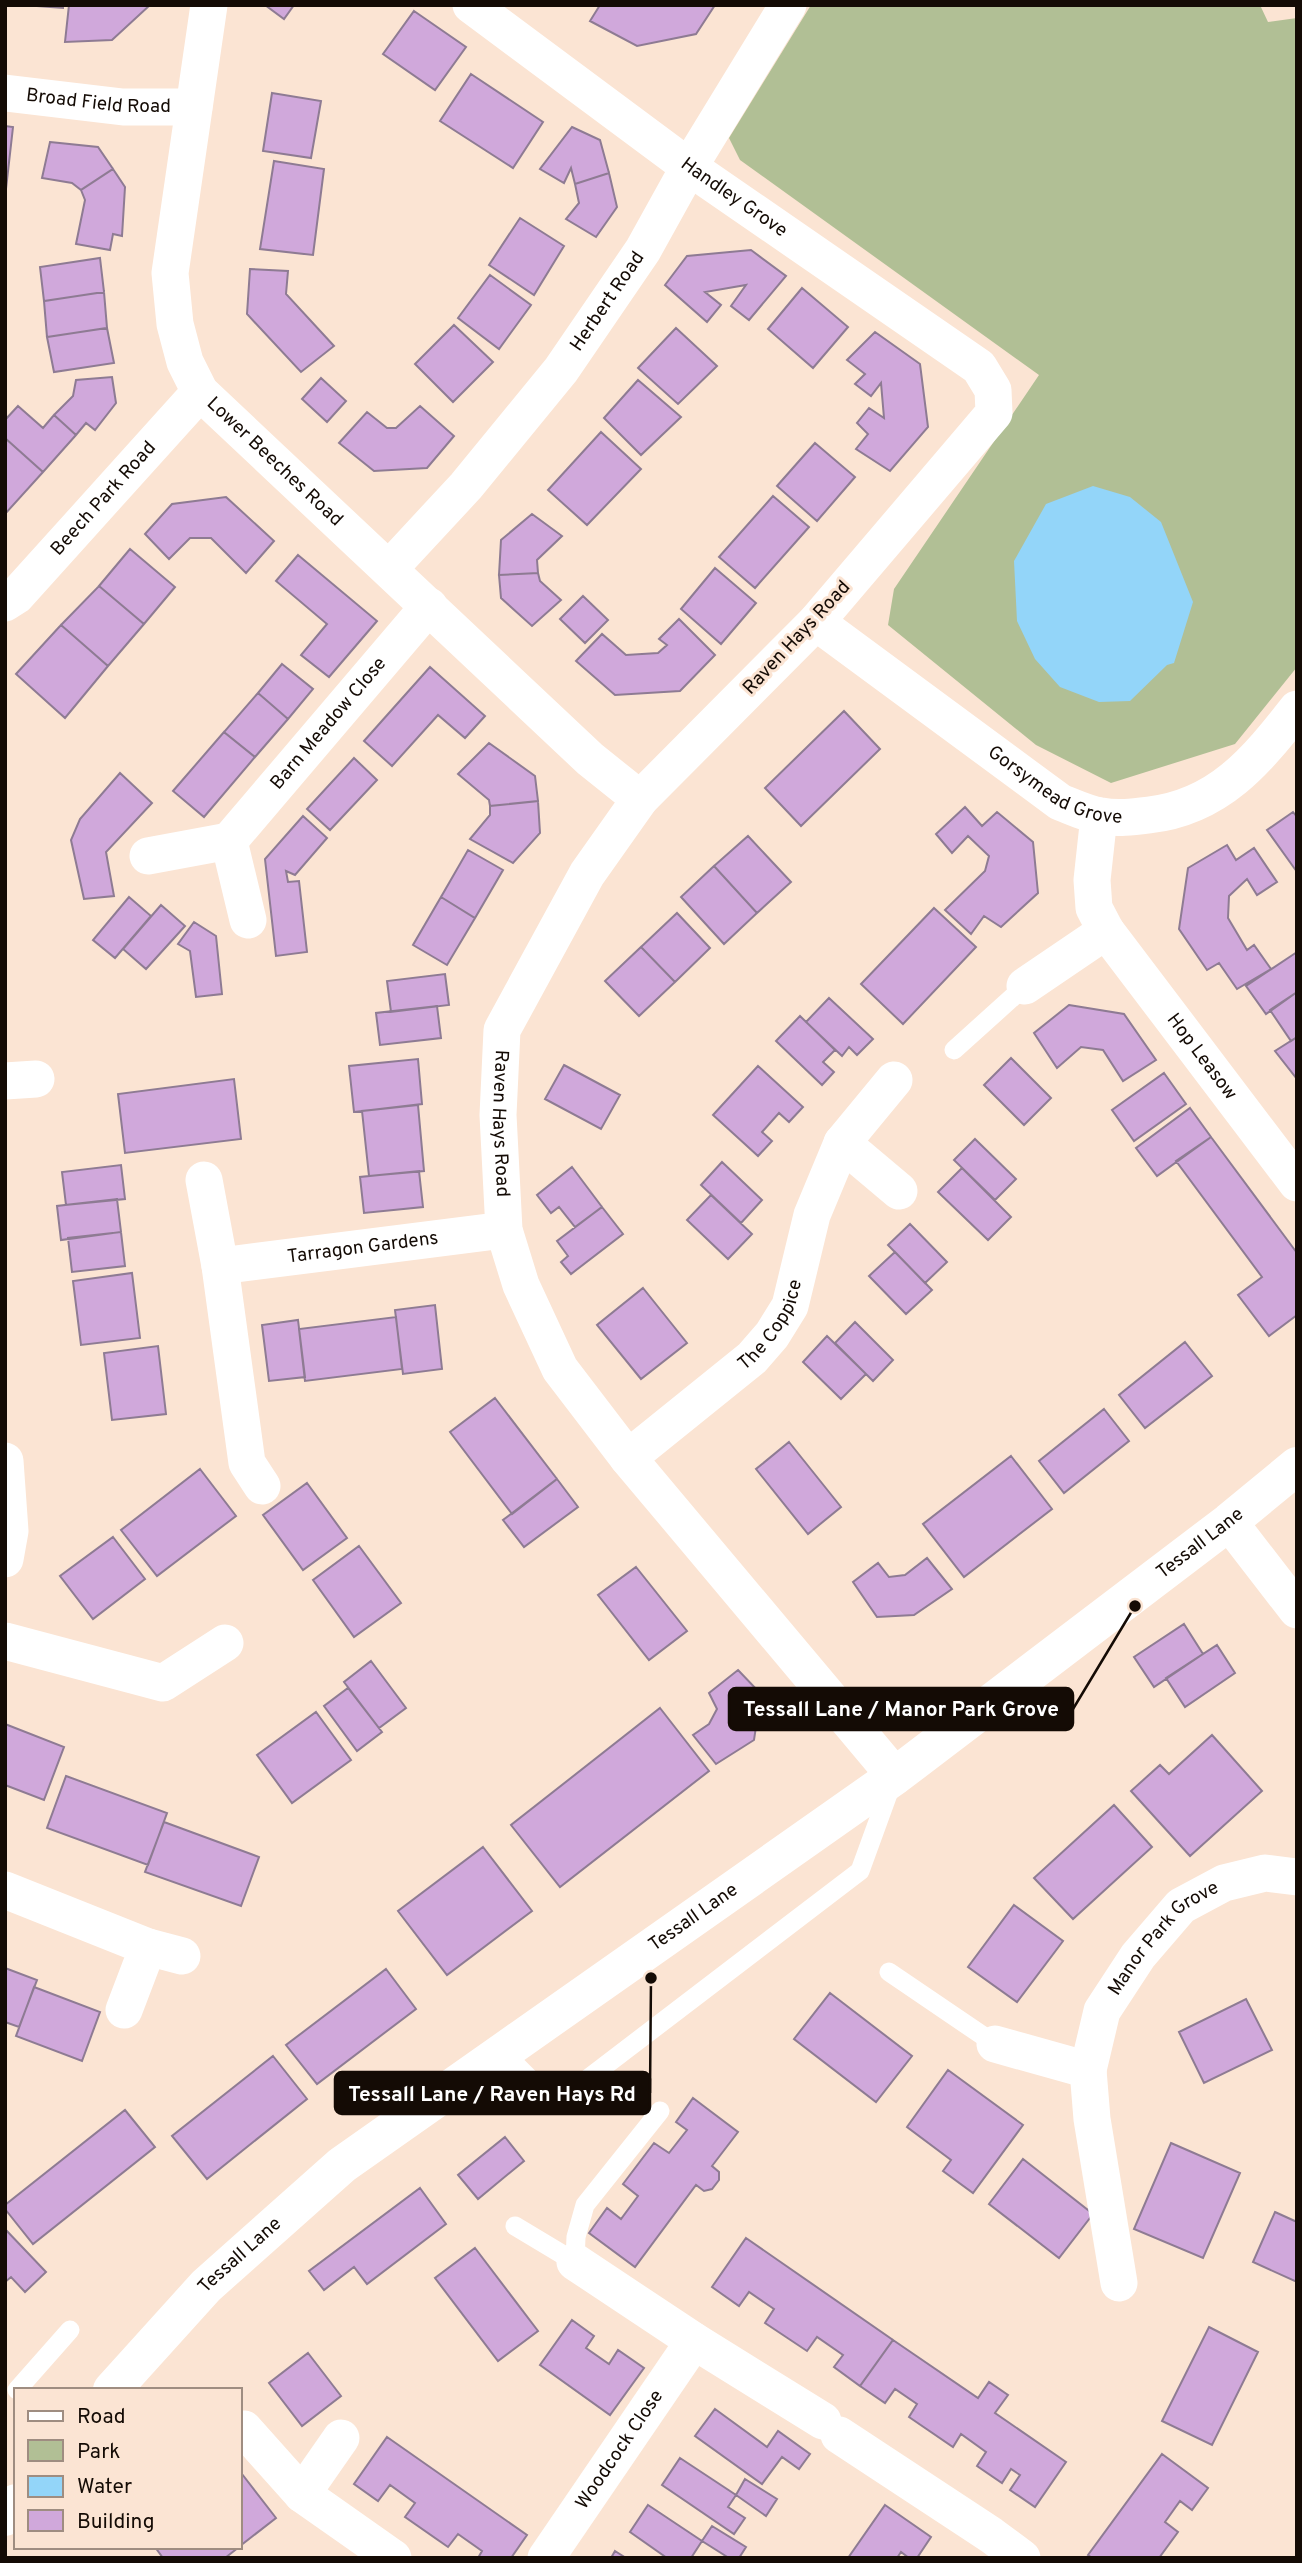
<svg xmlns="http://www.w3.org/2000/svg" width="1302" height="2563" viewBox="0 0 1302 2563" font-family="Overpass,sans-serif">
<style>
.green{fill:#b1bf95}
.water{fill:#93d5f9}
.building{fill:#d0a8db;stroke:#8e7b93;stroke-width:2}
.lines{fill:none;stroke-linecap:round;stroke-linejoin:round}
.lane{stroke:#fff;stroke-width:19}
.street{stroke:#fff;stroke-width:37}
.secondary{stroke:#fff;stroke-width:38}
.labels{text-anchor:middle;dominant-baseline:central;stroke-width:6;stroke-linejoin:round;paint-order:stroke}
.street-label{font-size:19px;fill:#140b05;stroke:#fbe4d3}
.leader{fill:none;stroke:#140b05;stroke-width:2.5}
.callout-dot{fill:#140b05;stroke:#fbe4d3;stroke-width:2.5}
.callout{fill:#140b05;stroke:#140b05;stroke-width:2.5}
.callout-label{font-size:21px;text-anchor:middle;font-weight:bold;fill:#fff}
</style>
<rect width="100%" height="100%" fill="#fbe4d3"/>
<!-- green -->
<path class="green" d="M811 5H1260L1268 22 1297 18V667L1235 744 1111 783 1036 745 888 625 894 589 1039 375 740 160 729 138Z"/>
<!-- water -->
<path class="water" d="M1093 486 1130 497 1161 522 1193 602 1174 663 1167 665 1130 701 1099 702 1060 687 1035 659 1017 621 1014 561 1046 504Z"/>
<!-- building -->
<path class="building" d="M23 5H63V8Z
M69 5H150L112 40 65 42Z
M265 5H294L284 19Z
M600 5 634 6 715 5 696 34 637 46 590 21Z
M414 11 466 47 435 90 383 54Z
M471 74 543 122 513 168 440 121Z
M272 93 321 101 311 158 263 151Z
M5 126 13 127 6 189H5Z
M572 127 600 140 609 173 575 184 571 168 564 183 540 169Z
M50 142 98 147 113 169 81 190 72 183 42 178Z
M274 161 324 169 313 255 260 249Z
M113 169 125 187 122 236 113 234 110 250 76 244 85 200 81 190Z
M609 173 617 207 596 237 566 219 579 203 575 184Z
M520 218 564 246 534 295 489 265Z
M751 250 786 276 749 320 731 306 746 285 705 292 721 305 707 322 665 285 687 256Z
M100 258 104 292 44 301 40 267Z
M250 269 288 271 286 294 334 346 301 372 247 314Z
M490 275 531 305 499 349 458 318Z
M802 288 848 327 813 368 768 329Z
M104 292 107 328 47 337 44 301Z
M454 325 493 362 453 402 415 364Z
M107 328 114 363 54 372 47 337Z
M676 328 717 366 678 404 638 368Z
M875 332 920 364 928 427 890 471 856 449 868 434 857 423 869 408 884 418 881 383 871 396 855 384 865 374 847 360Z
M112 377 116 403 95 430 86 423 76 435 54 415 73 396 76 380Z
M321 378 346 401 327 422 302 399Z
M638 380 681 417 641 455 604 418Z
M18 406 43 428 54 415 76 435 43 472 5 438V420Z
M420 406 454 436 427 468 374 471 339 443 367 412 387 428H396Z
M601 432 641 469 587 525 548 490Z
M5 438 43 472 5 514Z
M815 443 855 477 817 521 777 486Z
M773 496 809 527 755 588 719 557Z
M226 497 274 541 246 573 211 538H190L169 559 145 534 172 504Z
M532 514 562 536 537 560 538 573 499 575 501 540Z
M130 549 175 587 144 624 99 586Z
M298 555 377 621 329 677 301 655 327 624 276 581Z
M715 568 756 603 721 644 681 609Z
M538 573 540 581 561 600 532 626 501 598 499 575Z
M99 586 144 624 108 666 61 625Z
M583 596 608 620 585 643 560 619Z
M679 619 715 655 680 691 615 695 576 661 602 634 626 655 658 653 667 645 659 639Z
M61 625 108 666 65 718 16 674Z
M282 664 313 689 288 719 258 693Z
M430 667 485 716 465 738 438 715 392 766 364 741Z
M258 693 288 719 255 757 224 732Z
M844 711 880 749 801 826 765 788Z
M224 732 255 757 204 817 173 791Z
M489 743 535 776 538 801 490 806 489 800 458 774Z
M354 758 377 780 330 830 307 809Z
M120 773 152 803 106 852 114 896 84 899 71 840 80 819Z
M538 801 540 833 513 863 470 839 490 815V806Z
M965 807 982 826 997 812 1033 842 1038 893 1001 927 984 916 971 934 945 910 985 871 989 856 968 836 952 853 936 834Z
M1293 812 1297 817V872L1267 830Z
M303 816 327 838 295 875 286 871 288 882 299 881 307 952 276 956 265 859Z
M748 836 791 882 757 913 714 866Z
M1227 845 1236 860 1254 848 1277 882 1257 895 1247 879 1229 896 1228 918 1247 950 1254 945 1271 969 1237 989 1219 963 1207 970 1179 929 1188 868Z
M468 850 503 870 475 918 441 897Z
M714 866 757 913 724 944 681 897Z
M129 897 151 916 115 958 93 940Z
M441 897 475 918 447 965 413 945Z
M161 905 185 926 146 969 123 949Z
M934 908 976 947 903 1024 861 984Z
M677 913 710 948 675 982 641 947Z
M194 922 216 936 222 994 196 997 190 951 178 944Z
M641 947 675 982 639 1016 605 981Z
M1297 952V992L1266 1014 1246 986Z
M445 974 449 1005 391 1012 387 981Z
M1297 992V1037L1291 1041 1270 1010Z
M829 998 873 1039 857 1055 849 1047 842 1056 806 1022Z
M1069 1005 1124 1014 1156 1060 1123 1081 1103 1050 1081 1047 1057 1068 1034 1033Z
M437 1006 441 1038 380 1045 376 1013Z
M800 1016 835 1050 823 1062 834 1072 822 1085 776 1041Z
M1297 1037V1079L1275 1051Z
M1011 1058 1051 1098 1024 1125 984 1085Z
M418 1059 422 1104 354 1112 349 1066Z
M564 1065 620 1095 601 1129 545 1099Z
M758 1066 803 1107 789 1122 779 1113 762 1132 772 1141 758 1156 713 1115Z
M1164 1073 1186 1104 1134 1141 1112 1110Z
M234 1079 241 1139 125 1153 118 1094Z
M418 1105 424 1171 369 1176 362 1111Z
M1190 1108 1211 1137 1157 1176 1136 1148Z
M1211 1137 1297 1253V1315L1269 1336 1238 1295 1262 1277 1176 1161Z
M975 1139 1016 1179 995 1200 954 1160Z
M722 1162 762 1200 741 1223 701 1185Z
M121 1165 125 1199 66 1205 62 1172Z
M572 1167 602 1207 575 1227 559 1207 551 1213 537 1195Z
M962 1168 1011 1217 988 1240 938 1192Z
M419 1171 423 1207 364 1213 360 1177Z
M711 1195 752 1234 728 1259 687 1220Z
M117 1199 121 1232 61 1240 57 1206Z
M602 1207 623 1234 571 1274 561 1262 568 1256 557 1241Z
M910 1224 947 1262 925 1283 888 1245Z
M121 1232 125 1266 72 1272 68 1238Z
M895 1252 932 1290 906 1314 869 1276Z
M132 1273 140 1338 81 1345 73 1281Z
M643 1288 687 1343 641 1379 597 1325Z
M435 1305 442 1369 403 1374 395 1310Z
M396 1317 402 1369 305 1381 299 1329Z
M298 1320 305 1377 269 1381 262 1325Z
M855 1322 893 1360 873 1381 835 1343Z
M827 1336 866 1374 841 1399 803 1362Z
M1185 1342 1212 1376 1145 1428 1119 1395Z
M158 1346 166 1414 112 1420 104 1353Z
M495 1398 557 1479 512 1514 450 1432Z
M1104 1409 1129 1441 1064 1493 1039 1461Z
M789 1442 841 1507 808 1534 756 1469Z
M1011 1456 1052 1509 964 1577 923 1524Z
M200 1469 236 1516 157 1576 121 1530Z
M557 1479 578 1507 524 1547 503 1520Z
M307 1483 347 1538 303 1570 263 1515Z
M113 1537 145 1579 93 1619 60 1576Z
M359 1546 401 1603 354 1637 313 1580Z
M927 1558 952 1589 914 1615 877 1617 853 1582 878 1563 889 1577 905 1575Z
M636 1567 687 1631 649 1660 598 1595Z
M1184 1624 1203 1654 1154 1687 1134 1657Z
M1217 1645 1235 1673 1185 1707 1166 1678Z
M371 1661 406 1708 379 1728 344 1682Z
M738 1670 761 1694 754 1740 716 1764 693 1735 709 1724 717 1709 709 1693Z
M348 1688 382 1732 357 1751 324 1706Z
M660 1708 709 1771 560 1887 511 1825Z
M316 1712 351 1760 292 1803 257 1755Z
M5 1724 64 1747 44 1800 5 1785Z
M1212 1735 1262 1791 1190 1856 1131 1791 1160 1765 1169 1774Z
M66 1776 167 1813 148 1865 47 1828Z
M1114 1805 1152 1847 1073 1919 1034 1878Z
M164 1822 259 1857 241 1906 145 1872Z
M483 1847 532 1911 447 1975 398 1911Z
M1014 1905 1063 1941 1017 2002 968 1967Z
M5 1968 37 1980 19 2027 5 2022Z
M386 1969 416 2009 317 2084 286 2045Z
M34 1987 100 2012 82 2061 16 2036Z
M830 1993 912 2056 876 2102 794 2039Z
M1246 1999 1272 2050 1204 2083 1179 2032Z
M273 2056 307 2099 207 2179 172 2136Z
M948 2070 1023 2125 973 2193 943 2171 951 2160 907 2127Z
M693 2098 738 2132 712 2166 719 2172V2180L712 2189 704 2191 696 2185 635 2267 589 2233 607 2208 621 2219 638 2196 623 2184 654 2143 669 2153 687 2130 676 2122Z
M125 2110 155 2147 33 2244 5 2209V2205Z
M505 2137 524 2161 478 2199 458 2175Z
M1171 2143 1240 2173 1203 2258 1134 2229Z
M1023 2159 1093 2214 1059 2258 989 2204Z
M420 2188 446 2224 367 2284 354 2267 324 2290 309 2271Z
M1275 2212 1297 2222V2282L1253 2262Z
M5 2229 46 2272 25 2292 11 2277 5 2282Z
M746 2238 893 2340 860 2386 834 2367 843 2355 817 2337 807 2351 765 2323 774 2309 749 2292 739 2306 712 2287Z
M475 2248 538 2331 498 2361 435 2278Z
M572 2320 594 2336 586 2348 609 2364 618 2350 644 2368 610 2415 540 2365Z
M1209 2327 1258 2352 1212 2445 1162 2421Z
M893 2340 978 2398 989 2382 1008 2395 995 2413 1066 2462 1035 2507 1010 2490 1020 2475 1011 2469 1002 2483 977 2466 986 2452 961 2434 953 2447 909 2417 917 2404 895 2389 885 2403 860 2386Z
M308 2353 341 2396 302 2426 269 2383Z
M715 2409 767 2447 778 2431 810 2454 799 2469 782 2457 762 2484 695 2436Z
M387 2437 527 2535 511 2558H478L482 2551 458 2534 448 2547 405 2517 415 2503 390 2485 378 2501 354 2484Z
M1162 2454 1208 2488 1192 2510 1180 2501 1165 2522 1178 2532 1159 2558H1092L1088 2555Z
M680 2458 736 2495 728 2507 745 2518 734 2534 662 2485Z
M242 2474 276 2518 240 2546V2476Z
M745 2479 777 2499 766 2516 736 2495Z
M648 2505 702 2541 691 2558H667L630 2532Z
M885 2505 931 2537 917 2558H909L901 2552 897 2558H848Z
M712 2526 746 2547 739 2558H729L702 2541Z
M155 2547H239L225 2558H163Z
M615 2551 626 2558H611Z"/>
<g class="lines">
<!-- lane -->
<path class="lane" d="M954 1050 1025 986
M889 1972 995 2044
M503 2052 536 2085 577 2087 860 1871 892 1783
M515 2226 575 2262
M575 2262 576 2237 585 2205 660 2111
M17 2390 70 2330"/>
<!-- street -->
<g class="street">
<path id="s1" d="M209 5 170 273 175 324 185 362 200 392 590 759 640 799"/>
<path id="s2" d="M471 5 689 167 979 367 993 390 994 413 816 622 640 799 587 874 502 1030 498 1115 504 1230 521 1285 560 1369 628 1458 895 1776"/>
<path id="s3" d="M5 93 123 107H194"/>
<path id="s4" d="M389 569 466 486 561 370 643 250 689 167 788 5"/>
<path id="s5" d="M5 603 16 596 200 392"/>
<path id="s6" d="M816 622 1060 802C1073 807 1087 814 1101 816 1117 819 1133 817 1149 815 1219 807 1256 761 1297 709"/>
<path d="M1099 816 1092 880 1094 908 1106 931"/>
<path id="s7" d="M229 841 429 606"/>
<path d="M148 856 229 841 248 920"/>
<path id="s8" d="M1025 986 1106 931 1297 1183"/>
<path d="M5 1081 36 1079"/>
<path d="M842 1143 899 1191"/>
<path d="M204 1180 220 1266 247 1463 262 1486"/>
<path id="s9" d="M220 1266 504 1230"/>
<path id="s10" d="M628 1458 752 1358 772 1335 790 1306 812 1215 842 1143 894 1080"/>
<path d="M5 1461 10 1531 5 1559"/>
<path d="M1229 1522 1297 1610"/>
<path d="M5 1641 163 1683 225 1643"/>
<path d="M5 1890 148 1947 124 2010"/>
<path d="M148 1947 182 1956"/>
<path id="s11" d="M995 2044 1088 2070 1102 2011 1138 1956 1181 1906 1224 1883 1265 1873 1297 1877"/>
<path d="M1088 2070 1092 2119 1119 2283"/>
<path d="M575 2262 694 2341 823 2421"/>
<path d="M244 2429 302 2494 393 2558"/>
<path d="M839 2435 991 2535 1022 2558"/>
<path d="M302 2494 341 2438"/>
<path id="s12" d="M546 2558 694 2341"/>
</g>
<!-- secondary -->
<g class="secondary">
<path id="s13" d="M112 2390 206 2286 342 2165 895 1776 1229 1522 1297 1466"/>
<path d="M5 2517 16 2503"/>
</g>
</g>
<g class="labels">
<!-- street labels -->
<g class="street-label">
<text stroke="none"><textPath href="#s3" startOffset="94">Broad Field Road</textPath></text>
<text stroke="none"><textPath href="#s2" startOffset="326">Handley Grove</textPath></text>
<text stroke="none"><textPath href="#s4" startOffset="346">Herbert Road</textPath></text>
<text stroke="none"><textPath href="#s1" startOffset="497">Lower Beeches Road</textPath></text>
<text stroke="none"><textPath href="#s5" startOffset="144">Beech Park Road</textPath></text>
<text transform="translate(797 638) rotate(-47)">Raven Hays Road</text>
<text stroke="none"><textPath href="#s7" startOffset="154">Barn Meadow Close</textPath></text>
<text stroke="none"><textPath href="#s6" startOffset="292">Gorsymead Grove</textPath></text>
<text stroke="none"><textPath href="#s8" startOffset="256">Hop Leasow</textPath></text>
<text stroke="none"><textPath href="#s2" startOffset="1561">Raven Hays Road</textPath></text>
<text stroke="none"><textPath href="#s9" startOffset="144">Tarragon Gardens</textPath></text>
<text stroke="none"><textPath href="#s10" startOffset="198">The Coppice</textPath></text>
<text stroke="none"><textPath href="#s13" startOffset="1382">Tessall Lane</textPath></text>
<text stroke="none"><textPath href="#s13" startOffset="752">Tessall Lane</textPath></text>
<text stroke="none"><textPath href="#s11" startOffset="254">Manor Park Grove</textPath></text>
<text stroke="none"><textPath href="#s13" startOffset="186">Tessall Lane</textPath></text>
<text stroke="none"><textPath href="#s12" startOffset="131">Woodcock Close</textPath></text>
</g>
</g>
<!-- callouts -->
<path class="leader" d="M1135 1606L1073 1709M651 1978L650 2093"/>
<g class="callout-dot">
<circle cx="1135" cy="1606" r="7"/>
<circle cx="651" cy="1978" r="7"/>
</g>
<g class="callout">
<rect x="729" y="1688" width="344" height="42" rx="7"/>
<rect x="335" y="2072" width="315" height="42" rx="7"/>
</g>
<g class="callout-label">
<text x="901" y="1716">Tessall Lane / Manor Park Grove</text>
<text x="492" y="2101">Tessall Lane / Raven Hays Rd</text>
</g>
<!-- border -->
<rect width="1302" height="2563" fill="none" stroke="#140b05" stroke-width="14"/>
<!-- legend -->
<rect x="14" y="2388" width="228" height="161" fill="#fbe4d3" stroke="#9f8d81" stroke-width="2"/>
<rect x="28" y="2411" width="35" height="10" fill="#ffffff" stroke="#9f8d81" stroke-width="2"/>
<text x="77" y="2423" font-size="21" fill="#140b05">Road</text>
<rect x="28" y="2440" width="35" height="21" fill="#b1bf95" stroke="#9f8d81" stroke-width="2"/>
<text x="77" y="2458" font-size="21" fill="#140b05">Park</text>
<rect x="28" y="2476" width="35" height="21" fill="#93d5f9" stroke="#9f8d81" stroke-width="2"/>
<text x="77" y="2493" font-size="21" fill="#140b05">Water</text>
<rect x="28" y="2510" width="35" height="21" fill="#d0a8db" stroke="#9f8d81" stroke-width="2"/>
<text x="77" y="2528" font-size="21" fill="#140b05">Building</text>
</svg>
